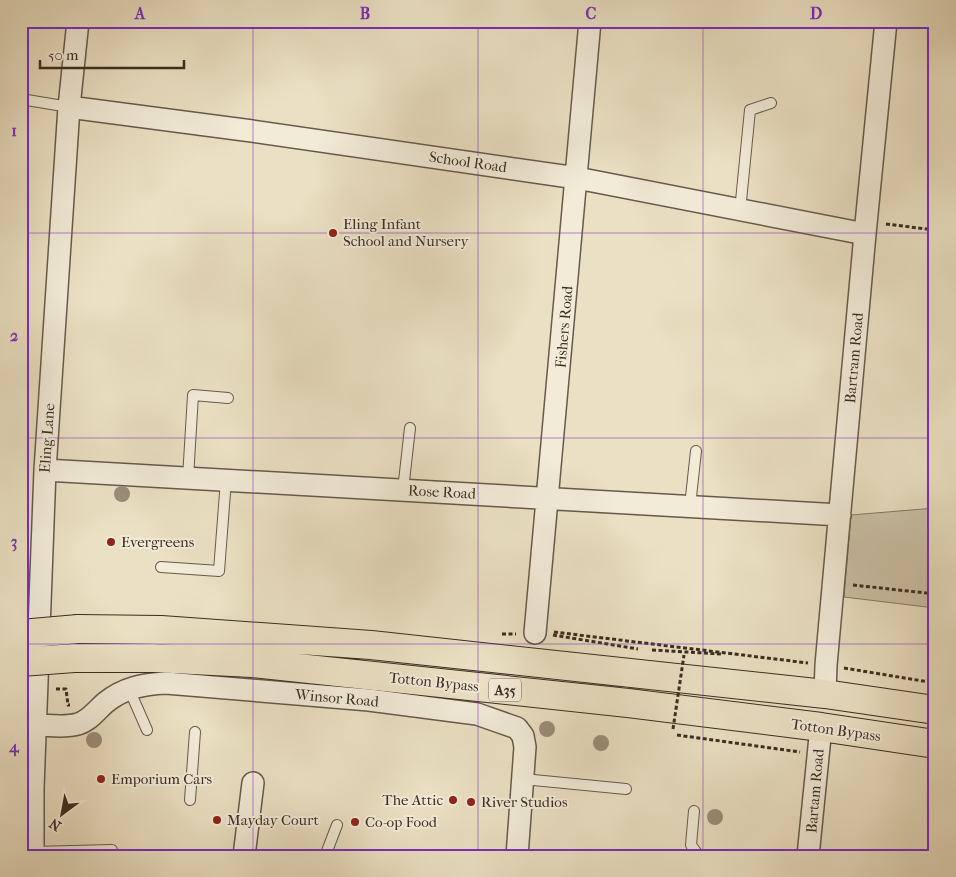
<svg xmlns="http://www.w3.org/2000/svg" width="956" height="877" viewBox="0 0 956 877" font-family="'IM FELL French Canon',serif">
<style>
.green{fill:#ccc2a8;stroke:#847866}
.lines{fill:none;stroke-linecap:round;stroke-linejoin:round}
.lane-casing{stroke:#675a4b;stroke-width:12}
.street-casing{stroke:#675a4b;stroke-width:24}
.primary-casing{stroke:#3b2d23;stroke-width:30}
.path{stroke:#3b2d23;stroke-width:3;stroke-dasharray:4 2.5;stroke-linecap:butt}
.lane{stroke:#f1ebd8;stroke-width:10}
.street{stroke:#f1ebd8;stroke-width:21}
.primary{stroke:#eae0c3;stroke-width:28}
.primary-bridge-casing{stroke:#3b2d23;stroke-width:30;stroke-linecap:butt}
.path-bridge{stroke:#3b2d23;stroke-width:3;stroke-dasharray:4 2.5;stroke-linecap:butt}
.primary-bridge{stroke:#eae0c3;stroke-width:28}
.tree{fill:#9a8e7a}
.grid{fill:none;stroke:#7b2cbf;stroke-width:1;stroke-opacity:0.55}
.poi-dot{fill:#8f2418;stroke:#f1ebd8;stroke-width:2}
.labels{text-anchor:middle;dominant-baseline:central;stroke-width:4;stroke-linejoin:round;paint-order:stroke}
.shield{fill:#f1ebd8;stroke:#726659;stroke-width:1}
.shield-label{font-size:14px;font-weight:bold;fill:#3b2d23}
.street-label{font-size:15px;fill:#3b2d23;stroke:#f1ebd8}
.poi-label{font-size:15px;fill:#3b2d23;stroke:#f1ebd8;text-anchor:start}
.neatline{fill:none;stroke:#7b2cbf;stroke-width:2}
.grid-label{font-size:16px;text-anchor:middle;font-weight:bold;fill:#7b2cbf}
</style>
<rect width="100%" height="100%" fill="#eae0c3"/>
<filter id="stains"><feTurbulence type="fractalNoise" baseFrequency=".004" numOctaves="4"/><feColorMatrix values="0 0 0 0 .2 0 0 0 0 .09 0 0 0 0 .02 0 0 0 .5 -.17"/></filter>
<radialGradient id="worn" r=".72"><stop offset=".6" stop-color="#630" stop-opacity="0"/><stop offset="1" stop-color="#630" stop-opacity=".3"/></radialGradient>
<!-- green -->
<path class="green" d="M935 508V608L844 597 851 515Z"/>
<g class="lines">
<defs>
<path id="lane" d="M21 99 69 107
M740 211 750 110 771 103
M188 478 193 395 228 398
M403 490 410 428
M690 506 696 451
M161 567 219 571 226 480
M129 689 147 730
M523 779 626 789
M190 800 195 732
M694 811 691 845 699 856
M32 852 112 850
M328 856 327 851 337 825"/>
<path id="street" d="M69 107 252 131 577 178 865 234
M45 470 840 515
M535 633 590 21
M825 694 826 665 865 234 886 21
M36 725C49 725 65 728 78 724 89 721 96 711 105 703 123 688 143 684 166 683L369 700 477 714 517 728 523 736 525 747 517 856
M33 856V788L45 470 69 107 78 21
M244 856 253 783
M808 856 821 727"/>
<path id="primary" d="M78 629 161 630 371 645 825 694 935 710
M74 658H154L252 663 628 703 821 727 935 744"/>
</defs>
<!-- lane casing -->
<use href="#lane" class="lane-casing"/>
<!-- street casing -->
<use href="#street" class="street-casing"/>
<!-- primary casing -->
<use href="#primary" class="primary-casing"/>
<!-- path -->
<path class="path" d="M886 224 935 230
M853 585 935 594
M554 632 808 663
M502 634H516
M553 635 638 649
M652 650 721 654
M844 668 935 683
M56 689H66L68 705H70
M677 735 800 752"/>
<!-- lane -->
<use href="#lane" class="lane"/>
<!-- street -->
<use href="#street" class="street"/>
<!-- primary -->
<use href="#primary" class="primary"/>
<defs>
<path id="primary-bridge" d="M21 634 78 629
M21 662 74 658"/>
</defs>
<!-- primary-bridge casing -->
<use href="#primary-bridge" class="primary-bridge-casing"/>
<!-- path-bridge -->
<path class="path-bridge" d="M673 729 684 655"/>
<!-- primary-bridge -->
<use href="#primary-bridge" class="primary-bridge"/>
</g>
<!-- trees -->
<g class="tree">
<circle cx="122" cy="494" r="8"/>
<circle cx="547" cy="729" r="8"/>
<circle cx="94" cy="740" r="8"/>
<circle cx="601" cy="743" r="8"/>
<circle cx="715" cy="817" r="8"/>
</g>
<!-- grid -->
<path class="grid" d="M253 21V856M478 21V856M703 21V856M21 233H935M21 438H935M21 644H935"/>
<!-- markers -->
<g class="poi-dot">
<circle cx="333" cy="233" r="5"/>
<circle cx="111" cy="542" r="5"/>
<circle cx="101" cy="779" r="5"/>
<circle cx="453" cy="800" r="5"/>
<circle cx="471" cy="802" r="5"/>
<circle cx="217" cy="820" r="5"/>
<circle cx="355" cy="822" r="5"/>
</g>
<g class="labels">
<!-- shield labels -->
<rect class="shield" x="489" y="678.5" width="32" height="23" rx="4"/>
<g class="shield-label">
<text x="505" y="690">A35</text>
</g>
<!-- street labels -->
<g class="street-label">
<text transform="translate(468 162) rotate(8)">School Road</text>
<text transform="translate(564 327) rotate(-85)">Fishers Road</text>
<text transform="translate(854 358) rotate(-85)">Bartram Road</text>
<text transform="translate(47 438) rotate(-86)">Eling Lane</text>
<text transform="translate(442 492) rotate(3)">Rose Road</text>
<text transform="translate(434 682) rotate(6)">Totton Bypass</text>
<text transform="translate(337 698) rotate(5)">Winsor Road</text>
<text transform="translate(836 730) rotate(8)">Totton Bypass</text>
<text transform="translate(815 791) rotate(-85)">Bartam Road</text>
</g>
<!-- poi labels -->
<g class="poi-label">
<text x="343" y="224">Eling Infant<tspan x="343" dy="17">School and Nursery</tspan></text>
<text x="121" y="542">Evergreens</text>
<text x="111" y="779">Emporium Cars</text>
<text x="443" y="800" text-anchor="end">The Attic</text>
<text x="481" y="802">River Studios</text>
<text x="227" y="820">Mayday Court</text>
<text x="365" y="822">Co-op Food</text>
</g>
</g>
<!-- margin -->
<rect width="956" height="877" fill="none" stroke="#eae0c3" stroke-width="55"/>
<!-- north arrow -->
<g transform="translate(62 814) rotate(212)" stroke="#f1ebd8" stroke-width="4" paint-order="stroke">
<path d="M0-4L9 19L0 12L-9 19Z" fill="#3b2d23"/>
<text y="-8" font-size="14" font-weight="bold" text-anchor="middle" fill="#3b2d23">N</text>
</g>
<!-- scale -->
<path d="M40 60v8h144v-8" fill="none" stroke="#3b2d23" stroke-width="2.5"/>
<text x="48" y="60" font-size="15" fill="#3b2d23" stroke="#f1ebd8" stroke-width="4" paint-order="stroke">50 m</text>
<rect x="28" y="28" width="900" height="822" class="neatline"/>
<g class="grid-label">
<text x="140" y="19">A</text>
<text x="365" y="19">B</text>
<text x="591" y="19">C</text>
<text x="816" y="19">D</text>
<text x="14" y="136">1</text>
<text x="14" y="341">2</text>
<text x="14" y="547">3</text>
<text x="14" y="752">4</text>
</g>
<rect width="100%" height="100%" filter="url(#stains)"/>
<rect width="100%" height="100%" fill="url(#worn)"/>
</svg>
